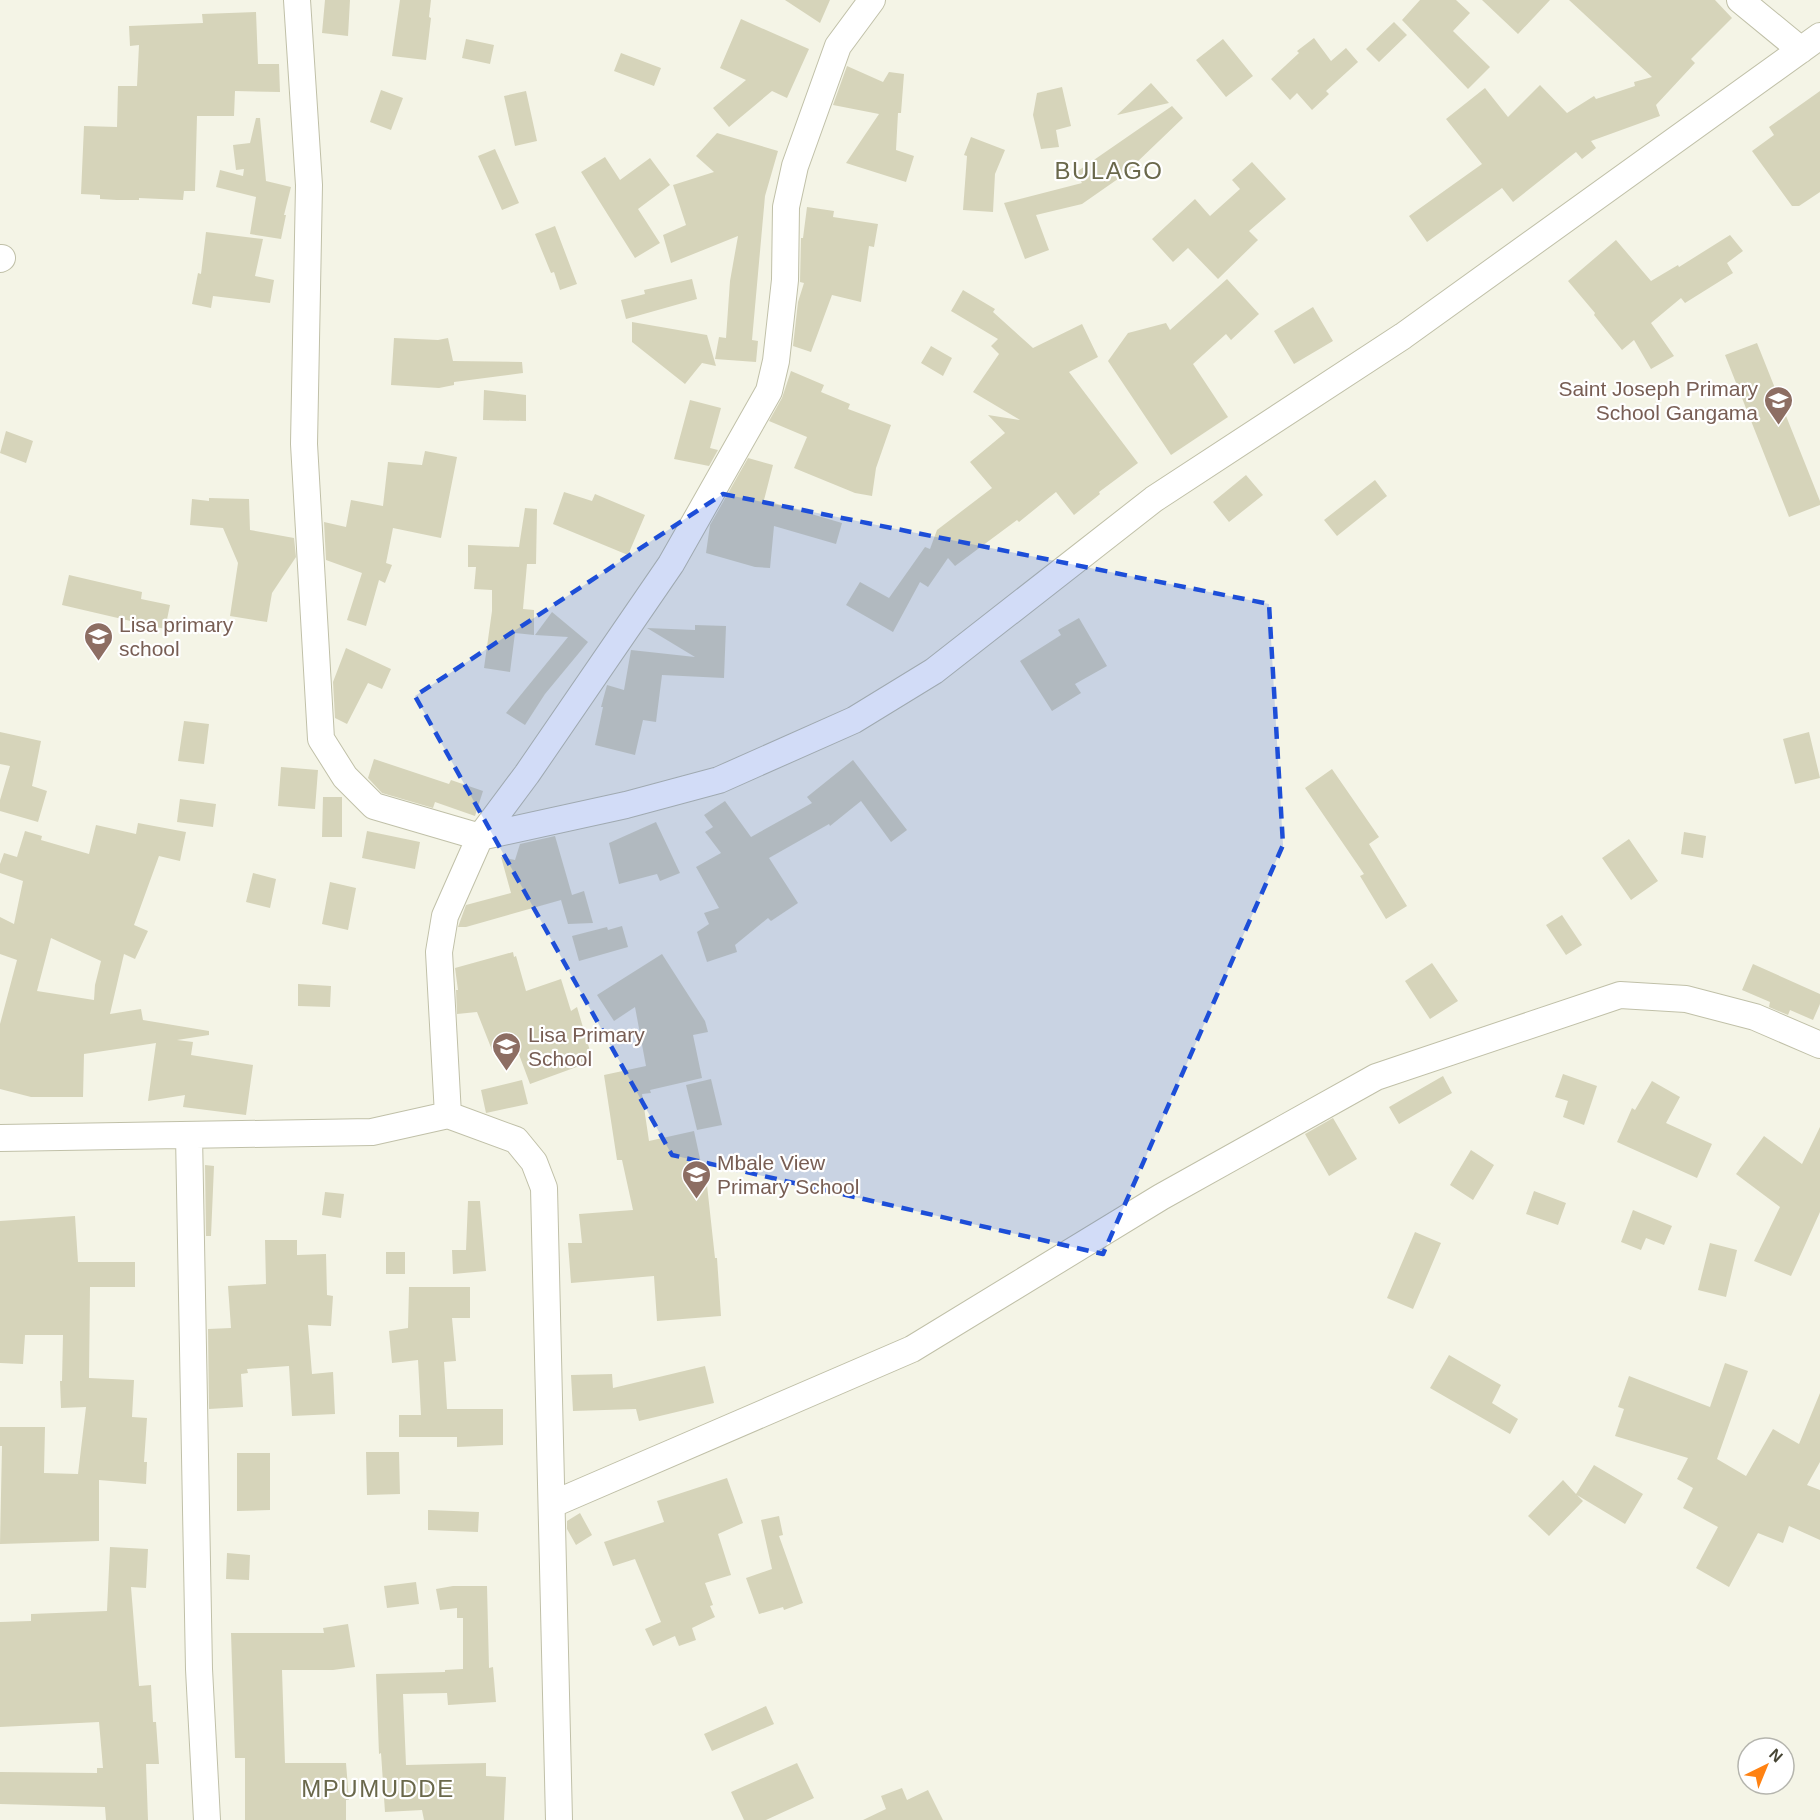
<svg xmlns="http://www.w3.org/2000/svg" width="1820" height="1820" viewBox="0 0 1820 1820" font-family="Arial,sans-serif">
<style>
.building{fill:#d6d4ba;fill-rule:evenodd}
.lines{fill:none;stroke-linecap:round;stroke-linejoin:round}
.street-casing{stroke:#c0c0a8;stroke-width:28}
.street{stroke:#fff;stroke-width:26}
.marked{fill:#1d4ed8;fill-opacity:0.2;stroke:#1d4ed8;stroke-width:4.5;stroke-dasharray:12 8;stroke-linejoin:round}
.labels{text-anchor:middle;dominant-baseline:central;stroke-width:4.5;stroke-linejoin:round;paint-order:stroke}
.education-label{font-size:21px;fill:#785e54;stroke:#fff;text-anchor:start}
.quarter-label{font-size:24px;letter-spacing:1.5px;fill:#6a684b;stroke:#fff}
</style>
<rect width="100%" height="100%" fill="#f4f4e6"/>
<!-- building -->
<path class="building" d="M325 0H350L348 36 322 33Z
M400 0H431L429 17 431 18 426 60 392 56Z
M785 0H830L820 23Z
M1420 0H1456L1470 13 1453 31 1490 67 1468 89 1402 20Z
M1482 0H1550L1518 34Z
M1569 0H1715L1732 18 1691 59 1695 63 1656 105 1660 116 1591 141 1596 148 1582 159 1576 152 1513 202 1502 188 1427 242 1409 216 1482 164 1446 119 1485 88 1508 117 1540 85 1567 113 1594 96 1596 99 1635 86 1634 82 1652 77Z
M256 12 258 64H279L280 92 235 91 234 116H197L195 191H184L183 200 139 198V200H117L100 199V195L81 194 84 126 117 127 118 86H137L139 45 130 46 129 26 203 23 202 14Z
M741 19 809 49 787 98 772 91 729 127 713 108 746 80 720 68Z
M1394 22 1407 35 1379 62 1366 49Z
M1314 38 1331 61 1346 48 1358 62 1326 91 1329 94 1312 110 1297 93 1290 100 1271 79 1299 53 1297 51Z
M466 39 494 45 490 64 462 58Z
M1223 39 1253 76 1226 97 1196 60Z
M621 53 661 68 654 86 614 71Z
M847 66 883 82 889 72 904 74 901 113H898L896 150 914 156 906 182 846 163 879 114 833 105Z
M1151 83 1169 103 1117 115Z
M1062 87 1071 126 1056 130 1059 147 1041 149 1033 115 1037 93Z
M381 90 403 98 391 130 370 122Z
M526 91 537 141 515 146 504 96Z
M1820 91V192L1799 206H1792L1752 151 1774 135 1769 127Z
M1172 106 1183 118 1134 165 1135 167 1082 204 1036 215 1049 250 1025 259 1004 203 1082 183 1075 173Z
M256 118H260L266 181 291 187 284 215H286L281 239 250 234 256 197 216 187 220 170 243 176 244 169 236 170 233 145 250 143Z
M717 133 778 151 765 196 752 340 758 341 756 362 715 359 719 337 726 338 730 281 738 236 671 263 663 235 686 225 673 185 714 172 696 156Z
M971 137 1005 150 995 174 993 212 963 210 967 156 964 155Z
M495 149 519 203 502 210 478 156Z
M605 157 620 180 650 158 670 185 638 209 660 243 635 258 581 172Z
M1252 162 1286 199 1249 231 1258 240 1218 279 1188 248 1173 262 1152 239 1195 199 1210 216 1240 189 1232 180Z
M807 207 834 211 833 217 878 224 874 247 869 246 861 302 832 295 811 352 793 346 798 302 804 283 800 282 801 238H803Z
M555 226 577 284 560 290 554 272 551 273 535 234Z
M206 232 263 239 255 276 274 280 270 303 213 296 211 308 192 304 198 273 201 274Z
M1730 235 1743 251 1727 263 1733 273 1685 303 1681 298 1651 323 1674 356 1651 369 1634 340 1622 350 1594 315 1595 313 1568 281 1616 240 1651 281 1678 265 1679 267Z
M692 279 697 299 626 319 621 300 645 294 644 290Z
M1227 279 1259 314 1231 340 1226 334 1193 364 1228 417 1171 455 1108 361 1128 333 1166 323 1170 330Z
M963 290 995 309 993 312 1033 348 1082 324 1098 357 1069 372 1138 463 1099 492 1100 494 1074 515 1056 492 1019 522 1017 520 955 566 948 558 928 587 920 582 893 632 846 605 860 582 889 598 925 547 930 549 937 530 992 488 970 462 1005 433 988 415 1020 420 973 392 999 354 991 346 998 339 951 311Z
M1313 307 1333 341 1294 364 1274 331Z
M632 322 707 335 716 366 702 363 685 384 632 342Z
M394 338 438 340 448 338 453 361 522 362 523 373 454 382V385L439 388 391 385Z
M1757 343 1820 501V505L1789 517 1725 355Z
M931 346 952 358 943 376 921 363Z
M791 371 824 385 821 392 850 404 848 409 891 425 876 468 872 496 855 493 794 468 807 437 769 421 782 398Z
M484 390 526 395V421L483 420Z
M690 400 721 408 710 448 718 450 709 466 674 459Z
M6 431 33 441 26 463 0 453Z
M425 451 457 457 441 538 393 528 386 563 392 565 385 583 379 580 366 626 347 620 362 573 326 560 324 522 346 527 351 500 383 506 388 462 422 465Z
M748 458 773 465 764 500 842 523 836 544 774 526 770 568 755 567 706 553 710 525Z
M1246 475 1263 495 1229 522 1213 502Z
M1375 480 1387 496 1337 536 1324 520Z
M564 492 592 501 595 494 645 515 628 555 553 524Z
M209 498 249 499 250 530 294 538 296 557 272 593 267 622 230 616 238 563 223 528 190 525 192 499 209 501Z
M525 508 537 509 536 564H527L523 609 534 610V635L515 633 510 672 484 668 492 611V590L474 589 476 567H468V545L519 547Z
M69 575 142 592 141 599 170 605 165 629 62 605Z
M552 612 588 642 545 694 525 725 506 713 568 637 535 635Z
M1079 618 1107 666 1075 684 1081 693 1052 711 1020 661 1061 635 1058 630Z
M695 625 726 626 724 678 662 675 656 722 643 720 635 755 595 745 603 707H601L607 685 624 690 631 650 695 657 647 628 695 630Z
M346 648 391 669 382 689 368 683 347 724 335 718 333 682Z
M184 721 209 724 204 764 178 761Z
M0 732 41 741 32 786 47 791 38 822 0 811V800L10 766 0 764Z
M1809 732 1820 778 1795 784 1783 739Z
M374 759 449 784 451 780 483 791 475 816 435 802 433 808 382 793 368 778Z
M853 760 907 830 891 842 861 801 830 826 829 824 769 858 798 903 771 921 768 918 735 945 737 952 707 962 697 932 709 924 704 913 719 908 696 867 721 853 705 832 713 827 704 815 725 801 751 837 812 803 807 797Z
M281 767 318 770 315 809 278 806Z
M1332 769 1379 837 1369 844 1407 906 1386 919 1360 876 1364 874 1305 788Z
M323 797H342V837H322Z
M180 799 216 804 213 827 177 822Z
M656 822 680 873 660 881 657 874 619 884 609 843Z
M138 823 186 832 180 861 159 856 134 925 148 931 135 959 124 954 110 1014 141 1009 143 1020 209 1031V1035L177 1040 193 1042 191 1055 253 1065 246 1115 183 1107 185 1095 148 1101 156 1043 84 1054 83 1097H31L0 1089V1024L17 960 0 954V917L14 924 23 881 0 873V864L4 853 17 857 25 831 42 836 41 840 89 854 96 825 136 834ZM51 938 101 961 95 985 94 1000 37 991Z
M367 831 420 842 415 869 362 858Z
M1684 832 1706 836 1703 858 1681 854Z
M555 836 572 895 584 891 593 923 568 924 561 900 466 927H458L466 905 511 893 501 857 515 860 520 844Z
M1629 839 1658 881 1631 900 1602 858Z
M253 873 276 879 270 908 246 902Z
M330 882 356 888 348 930 322 924Z
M1562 915 1582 945 1566 955 1546 925Z
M622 926 628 947 579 961 572 936 607 927 608 930Z
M513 952 514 957 516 956 526 991 561 979 571 1011 577 1007 593 1061 530 1084 514 1041 492 1050 477 1012 457 1014 456 990H458L455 968Z
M662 954 705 1021 708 1032 693 1035 702 1078 650 1090 651 1093 642 1094 649 1141 694 1131 704 1177 706 1176 715 1258H717L721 1316 657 1321 654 1276 571 1283 568 1243H582L579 1214 633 1210 622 1160H617L604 1075 646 1066 635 1007 614 1021 597 995Z
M1432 963 1458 1001 1430 1019 1405 981Z
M1753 964 1820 994V1004L1813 1020 1790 1010 1788 1015 1769 1007 1770 1002 1742 990Z
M298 984 331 986 330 1007 298 1006Z
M1563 1074 1597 1086 1584 1125 1563 1117 1568 1101 1555 1097Z
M1443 1076 1452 1093 1399 1124 1389 1107Z
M711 1079 722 1125 697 1130 686 1085Z
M522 1080 528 1104 486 1113 481 1090Z
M1652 1081 1680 1097 1666 1123 1712 1144 1697 1178 1617 1142 1632 1108 1635 1110Z
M1333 1118 1357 1159 1329 1176 1305 1134Z
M1820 1127V1212L1791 1276 1754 1261 1780 1207 1736 1174 1764 1136 1802 1164Z
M1471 1150 1494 1165 1473 1200 1450 1185Z
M205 1165 214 1166 211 1236H206Z
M1534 1191 1566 1203 1558 1225 1526 1214Z
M325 1192 344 1194 341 1218 322 1215Z
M468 1201H480L486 1271 453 1274 452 1250H466Z
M1633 1210 1672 1226 1664 1245 1646 1238 1641 1250 1621 1242Z
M75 1216 78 1262H135V1287H90L89 1378 134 1380 132 1417 147 1418 144 1462H147L146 1484 99 1480V1541L0 1544 2 1446H0V1427H45L44 1473 78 1474 86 1407 61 1408 60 1381H62L63 1335H25L23 1364 0 1363V1221Z
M1415 1232 1441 1243 1413 1309 1387 1298Z
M265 1240H297V1255L326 1254 327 1295 333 1296 331 1326 308 1325 312 1374 333 1372 335 1414 292 1416 289 1366 247 1369 248 1373 241 1374 243 1407 209 1409 208 1329 231 1328 228 1286 266 1284Z
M1710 1243 1737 1250 1726 1297 1698 1290Z
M386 1252H405V1274H386Z
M409 1287H470V1318H452L456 1361 444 1362 447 1409H503V1445L457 1447V1437H399V1415H421L418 1360 392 1363 389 1331 408 1328Z
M1449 1355 1501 1385 1492 1403 1518 1419 1510 1434 1430 1388Z
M1725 1363 1748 1371 1717 1459 1746 1476 1773 1429 1799 1444 1820 1393V1462L1807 1485 1820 1490V1540L1789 1526 1783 1543 1758 1533 1729 1587 1696 1568 1718 1527 1683 1508 1693 1488 1677 1479 1688 1458 1615 1436 1624 1409 1618 1407 1629 1376 1710 1407Z
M705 1366 714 1403 639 1421 636 1409 573 1411 571 1375 612 1374 613 1388Z
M366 1452H399L400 1494 367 1495Z
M237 1453H270V1510L237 1511Z
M1594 1465 1643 1494 1625 1524 1577 1495 1583 1501 1549 1536 1528 1516 1563 1480 1576 1494Z
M727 1478 743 1523 718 1534 731 1575 705 1583 713 1605 710 1606 715 1617 692 1628 696 1640 679 1646 675 1636 653 1646 645 1629 661 1622 635 1559 613 1566 604 1542 664 1522 657 1501Z
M428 1510 479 1512 478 1532 428 1530Z
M580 1513 592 1535 576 1545 567 1529V1521Z
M779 1516 783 1535 779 1536 803 1603 784 1610 783 1607 759 1614 746 1578 772 1569 761 1520Z
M110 1547 148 1549 146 1588 131 1587 139 1686 151 1685 153 1722H156L159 1764H146L148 1820H106L105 1807 0 1804V1772L97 1773V1768H103L99 1722 0 1727V1622L31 1621V1614L107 1611Z
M227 1553 250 1555 249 1580 226 1579Z
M416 1582 419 1604 387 1608 384 1586Z
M453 1586H487L489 1668 493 1667 496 1702 448 1705 447 1693 403 1694 406 1765 486 1763V1776L506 1777 504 1820H424L422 1810 385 1812 381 1753 379 1754 376 1674 445 1672V1670L463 1669V1618H457V1608L440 1610 436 1589Z
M348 1624 355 1667 333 1670H282L285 1763H346L349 1800H346V1820H245V1758H235L231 1633H324L323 1628Z
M766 1706 774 1724 712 1751 704 1734Z
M797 1763 814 1798 766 1820H744L731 1792Z
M902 1788 907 1800 928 1790 943 1820H863L886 1809 881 1796Z"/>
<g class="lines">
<defs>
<path id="street" d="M297 0 309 185 304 444 321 739 345 777 374 806 480 837 626 805 719 780 854 720 934 671 1154 499 1403 336 1820 36
M1740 0 1801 50
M0 259 2 258
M448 1115 439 952 445 916 480 837 527 774 671 564 769 391 776 361 785 280 786 207 795 166 838 46 872 0
M189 1135 199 1669 207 1820
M0 1138 372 1132 448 1115 516 1140 534 1162 544 1188 559 1820
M553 1504 912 1349 1161 1197 1376 1077 1620 995 1686 999 1755 1017 1820 1045"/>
</defs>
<!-- street casing -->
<use href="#street" class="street-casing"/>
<!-- street -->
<use href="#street" class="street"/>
</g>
<!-- marked area -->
<path class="marked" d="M723 494 1269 604 1283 845 1103 1254 672 1155 415 696Z"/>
<!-- icons -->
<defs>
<symbol id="school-pin" viewBox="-11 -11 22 30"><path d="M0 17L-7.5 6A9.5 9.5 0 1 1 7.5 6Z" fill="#8d6e63" stroke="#fff"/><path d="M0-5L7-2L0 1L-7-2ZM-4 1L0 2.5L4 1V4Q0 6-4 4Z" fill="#fff"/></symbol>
</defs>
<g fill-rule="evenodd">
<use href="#school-pin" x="1762" y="384" width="33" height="45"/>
<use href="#school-pin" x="82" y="620" width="33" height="45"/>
<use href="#school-pin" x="490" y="1030" width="33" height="45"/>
<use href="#school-pin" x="680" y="1158" width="33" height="45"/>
</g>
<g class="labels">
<!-- education labels -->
<g class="education-label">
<text x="1758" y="388" text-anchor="end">Saint Joseph Primary<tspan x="1758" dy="24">School Gangama</tspan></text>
<text x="119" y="624">Lisa primary<tspan x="119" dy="24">school</tspan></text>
<text x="528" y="1034">Lisa Primary<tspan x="528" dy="24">School</tspan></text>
<text x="717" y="1162">Mbale View<tspan x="717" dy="24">Primary School</tspan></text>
</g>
<!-- quarter labels -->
<g class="quarter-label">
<text x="1109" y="170">BULAGO</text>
<text x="378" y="1788">MPUMUDDE</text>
</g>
</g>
<!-- north arrow -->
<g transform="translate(1766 1766) rotate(43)"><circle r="28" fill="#ffffff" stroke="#b5b5ae" stroke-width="1.5"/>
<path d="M0-4.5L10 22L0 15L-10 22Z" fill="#ff8212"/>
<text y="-9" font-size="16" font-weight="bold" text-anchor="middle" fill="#474635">N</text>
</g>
</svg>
